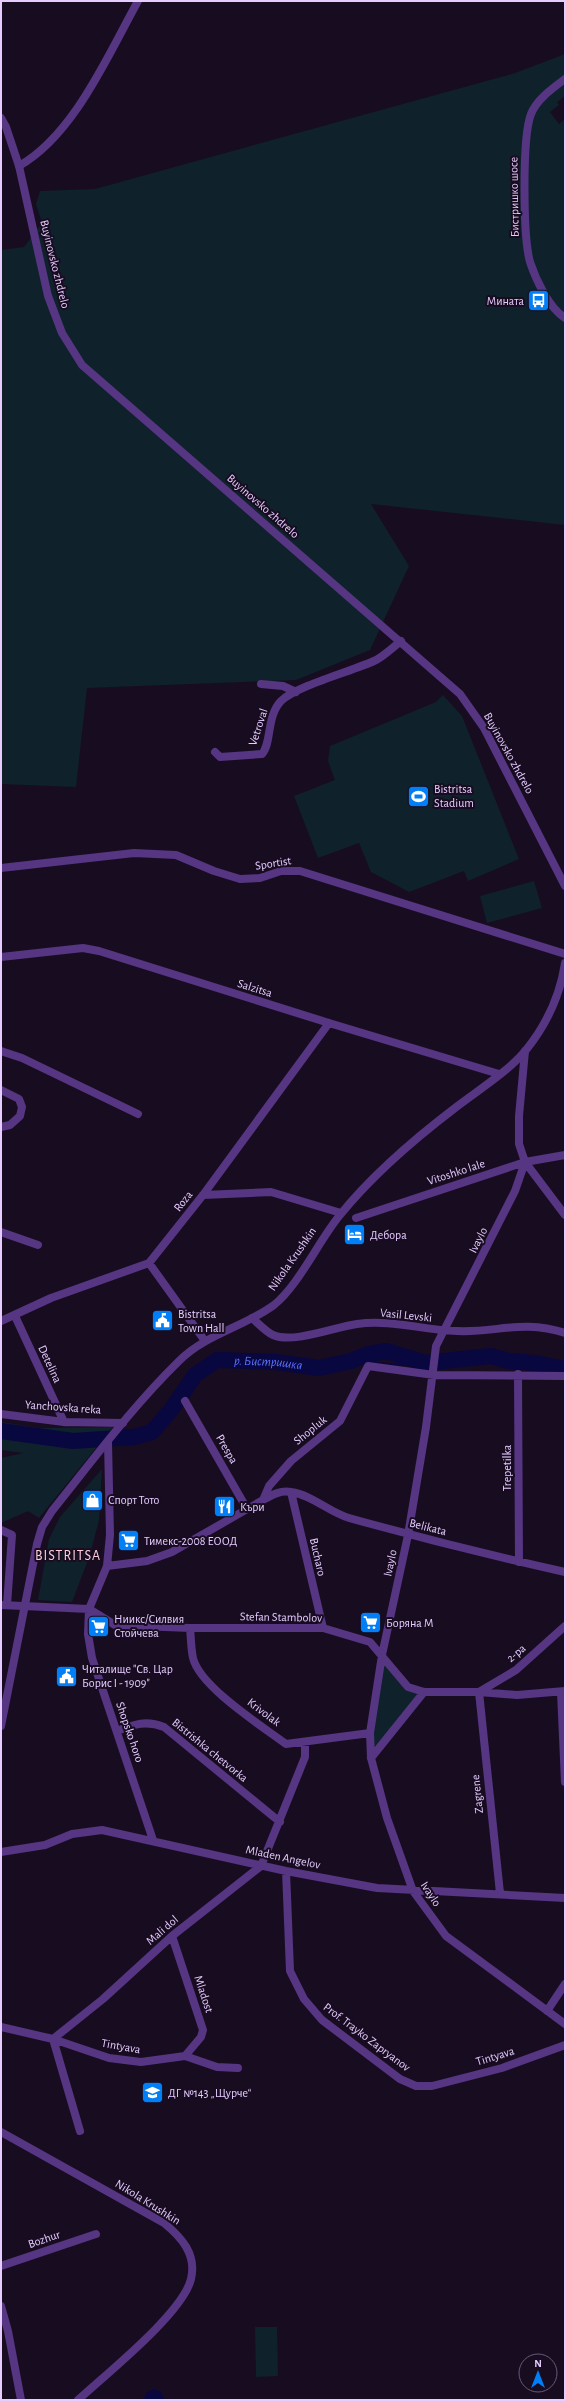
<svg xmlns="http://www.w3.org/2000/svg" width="566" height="2401" viewBox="0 0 566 2401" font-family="'Alegreya Sans',sans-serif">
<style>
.green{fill:#0f212b}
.water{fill:#09073f}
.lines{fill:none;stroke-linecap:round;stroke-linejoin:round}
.stream{stroke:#09073f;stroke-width:2.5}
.river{stroke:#09073f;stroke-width:16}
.minor{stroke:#563582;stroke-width:8}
.tertiary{stroke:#563582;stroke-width:8}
.labels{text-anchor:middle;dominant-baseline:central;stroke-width:4;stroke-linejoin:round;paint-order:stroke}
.street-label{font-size:12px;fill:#e6ccff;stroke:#180c21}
.poi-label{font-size:12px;fill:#e6ccff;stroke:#180c21;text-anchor:start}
.water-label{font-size:13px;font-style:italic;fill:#5a73ff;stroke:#180c21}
.quarter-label{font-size:14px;letter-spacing:1px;fill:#ffceda;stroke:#180c21}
</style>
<rect width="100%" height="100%" fill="#180c21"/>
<!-- green -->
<path class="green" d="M565 54V96L557 102 559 105 550 112 559 124 565 119V525L371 504 409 566 370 650 296 680 87 688 76 787 1 784V250L24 247 42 223 36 204 40 191 95 189 515 73Z
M443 695 462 716 519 859 468 881 464 871 409 892 371 872 359 843 318 858 294 796 335 780 328 761 330 746 436 702Z
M534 881 542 908 487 923 480 896Z
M1 1422 38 1428 113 1427 39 1518 28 1511 1 1523V1458L23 1453 1 1450Z
M102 1469 99 1520 90 1555 72 1602 38 1600 49 1539 60 1517Z
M382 1655 408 1687 424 1692 371 1758Z
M255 2327H277L278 2376 256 2377Z"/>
<!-- water -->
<path class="water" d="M154 2389 161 2392 165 2400H143L147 2392Z"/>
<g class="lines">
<!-- stream -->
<path class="stream" d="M351 1361 398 1365 425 1363"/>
<!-- river -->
<path class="river" id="s1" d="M1 1431 73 1441 134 1437 152 1432 171 1410 195 1375 217 1360 276 1362 319 1368 351 1361 369 1354 386 1351 425 1363 491 1356 509 1361 535 1363 565 1369"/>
<!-- minor -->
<path class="minor" d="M19 166C74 135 108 55 138 1
M261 684 283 686 296 692
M215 752 220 757 262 754C272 743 266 717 281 701 296 686 352 671 374 661 383 657 392 648 401 641
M1 868 134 853 176 855 214 871 240 879 260 878 281 871H300L565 954
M1 957 83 948 99 951 329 1023 499 1074
M1 1051 22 1058 138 1114
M525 1051 519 1116V1144L525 1162 515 1191 436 1346 426 1427 408 1535 382 1655 370 1733 371 1758 387 1818 413 1891 446 1936 565 2024
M1 1090 19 1099 22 1107 20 1116 10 1125 1 1127
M525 1162 565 1215
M203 1195 271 1192 341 1213
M356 1218 525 1162 565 1155
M1 1232 38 1245
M149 1263 205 1341
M15 1316 64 1422
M252 1318C258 1323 266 1332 273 1335 293 1344 335 1327 357 1324 390 1319 423 1330 457 1331 497 1333 522 1319 565 1333
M1 1321 51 1298 149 1263 203 1195 329 1023
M518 1374 519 1562
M185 1401 247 1509
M1 1414 64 1422 123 1423
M108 1442 110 1535 107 1566 89 1609 88 1634 92 1658 153 1840
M291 1492 323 1628
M263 1500C272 1495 280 1490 291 1492 312 1495 329 1512 349 1518 421 1538 493 1556 565 1572
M1 1530 12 1535 7 1605
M107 1566 147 1561 172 1552 263 1500 269 1486 291 1461 340 1421 368 1366 434 1375 565 1376
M1 1605 89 1609 115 1625 190 1628H323L370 1642 408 1687 424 1692H479L517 1695 565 1691
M190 1628C191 1638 191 1649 193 1658 200 1687 262 1726 286 1744L370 1733
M561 1692 565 1782
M117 1731C135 1724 146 1720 164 1727L280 1822
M371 1758 424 1692
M1 1852 45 1845 72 1834 102 1830 286 1871 377 1888 565 1898
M286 1871 290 1971 304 1999 322 2020 400 2079 416 2086H432L502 2068 565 2045
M500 1893 479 1692 516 1670 565 1626
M172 1936 203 2030 201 2037 185 2056
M547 2011 565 1984
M1 2027 53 2039 109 2058 141 2062 185 2056 217 2067 238 2068
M80 2131 53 2039 103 1999 172 1936 261 1866 305 1757V1742
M1 2266 96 2234
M1 2306 8 2331 21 2400"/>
<!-- tertiary -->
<path class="tertiary" d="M565 79C553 88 537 99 531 114 522 137 523 237 530 262 536 280 549 308 565 318
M1 118 6 127 19 166 48 296 62 333 82 365 460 694 484 728 565 886
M1 1726 37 1544 42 1527 52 1511C93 1460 132 1407 179 1361 206 1334 244 1327 274 1305 299 1285 319 1240 340 1215 373 1174 413 1140 455 1108 477 1091 509 1071 526 1050 547 1024 560 996 565 963
M1 2132 164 2223C181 2237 197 2254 191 2279 183 2313 106 2374 78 2400"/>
</g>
<!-- icons -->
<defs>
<symbol id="bus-square" viewBox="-11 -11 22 22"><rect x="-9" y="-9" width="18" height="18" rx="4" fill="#007ff7" stroke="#180c21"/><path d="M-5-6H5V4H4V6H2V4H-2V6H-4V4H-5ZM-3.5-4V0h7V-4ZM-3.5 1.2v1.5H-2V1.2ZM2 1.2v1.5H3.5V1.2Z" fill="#fff"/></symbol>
<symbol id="stadium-square" viewBox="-11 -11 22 22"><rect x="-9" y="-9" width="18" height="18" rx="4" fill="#007ff7" stroke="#180c21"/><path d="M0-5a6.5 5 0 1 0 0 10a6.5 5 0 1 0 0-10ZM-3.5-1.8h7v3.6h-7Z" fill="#fff"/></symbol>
<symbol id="hotel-square" viewBox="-11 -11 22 22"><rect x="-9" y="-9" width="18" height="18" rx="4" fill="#007ff7" stroke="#180c21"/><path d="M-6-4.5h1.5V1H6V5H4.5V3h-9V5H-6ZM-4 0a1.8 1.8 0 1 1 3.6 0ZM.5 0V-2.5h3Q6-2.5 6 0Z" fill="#fff"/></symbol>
<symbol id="civic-square" viewBox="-11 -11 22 22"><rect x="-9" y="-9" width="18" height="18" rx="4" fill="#007ff7" stroke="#180c21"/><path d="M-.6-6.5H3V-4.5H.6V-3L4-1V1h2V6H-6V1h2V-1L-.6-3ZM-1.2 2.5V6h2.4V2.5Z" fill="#fff"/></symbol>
<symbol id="shop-square" viewBox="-11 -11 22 22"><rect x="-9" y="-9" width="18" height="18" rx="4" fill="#007ff7" stroke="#180c21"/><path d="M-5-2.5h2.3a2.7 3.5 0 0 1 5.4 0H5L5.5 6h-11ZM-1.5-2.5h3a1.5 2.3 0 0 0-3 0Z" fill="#fff"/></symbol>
<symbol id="restaurant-square" viewBox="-11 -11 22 22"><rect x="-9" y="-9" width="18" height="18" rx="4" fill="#007ff7" stroke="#180c21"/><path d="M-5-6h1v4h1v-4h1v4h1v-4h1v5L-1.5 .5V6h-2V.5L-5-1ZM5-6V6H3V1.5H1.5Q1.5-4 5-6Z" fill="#fff"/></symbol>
<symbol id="supermarket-square" viewBox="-11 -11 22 22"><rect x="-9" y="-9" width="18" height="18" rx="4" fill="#007ff7" stroke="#180c21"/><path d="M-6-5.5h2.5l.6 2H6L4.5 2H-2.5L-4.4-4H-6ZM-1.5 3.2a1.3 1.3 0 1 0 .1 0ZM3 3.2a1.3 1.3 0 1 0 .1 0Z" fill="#fff"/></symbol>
<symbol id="school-square" viewBox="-11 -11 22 22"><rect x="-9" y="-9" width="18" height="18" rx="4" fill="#007ff7" stroke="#180c21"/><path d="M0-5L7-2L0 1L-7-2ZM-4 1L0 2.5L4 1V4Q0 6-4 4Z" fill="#fff"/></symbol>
</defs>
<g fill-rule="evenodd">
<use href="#bus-square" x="526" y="288" width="25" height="25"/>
<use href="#stadium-square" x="406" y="784" width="25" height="25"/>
<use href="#hotel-square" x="342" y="1222" width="25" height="25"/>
<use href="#civic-square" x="150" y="1308" width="25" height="25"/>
<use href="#shop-square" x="80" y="1488" width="25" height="25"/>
<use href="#restaurant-square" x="212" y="1494" width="25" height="25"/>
<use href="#supermarket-square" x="116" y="1528" width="25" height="25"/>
<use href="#supermarket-square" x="358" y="1610" width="25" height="25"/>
<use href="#supermarket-square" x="86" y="1614" width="25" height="25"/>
<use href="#civic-square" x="54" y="1664" width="25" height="25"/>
<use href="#school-square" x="140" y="2080" width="25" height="25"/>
</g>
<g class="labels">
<!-- street labels -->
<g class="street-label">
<text transform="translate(514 197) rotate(-91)">Бистришко шосе</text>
<text transform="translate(55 264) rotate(76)">Buyinovsko zhdrelo</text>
<text transform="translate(263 506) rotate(41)">Buyinovsko zhdrelo</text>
<text transform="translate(258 727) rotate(-72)">Vetroval</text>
<text transform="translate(509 753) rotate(61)">Buyinovsko zhdrelo</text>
<text transform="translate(273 863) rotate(-9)">Sportist</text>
<text transform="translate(255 988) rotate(17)">Salzitsa</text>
<text transform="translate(456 1172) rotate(-18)">Vitoshko lale</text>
<text transform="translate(183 1201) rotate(-52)">Roza</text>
<text transform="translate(478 1240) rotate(-63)">Ivaylo</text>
<text transform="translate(292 1259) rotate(-55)">Nikola Krushkin</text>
<text transform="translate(406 1315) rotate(6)">Vasil Levski</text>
<text transform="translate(50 1364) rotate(65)">Detelina</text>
<text transform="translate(63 1407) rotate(4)">Yanchovska reka</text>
<text transform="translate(310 1430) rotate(-39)">Shopluk</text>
<text transform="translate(227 1449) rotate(60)">Prespa</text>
<text transform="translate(507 1468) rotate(-90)">Trepetilka</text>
<text transform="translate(428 1527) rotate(14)">Belikata</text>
<text transform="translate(318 1557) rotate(77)">Bucharo</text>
<text transform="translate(390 1563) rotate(-78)">Ivaylo</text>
<text transform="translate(281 1617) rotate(1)">Stefan Stambolov</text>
<text transform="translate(516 1653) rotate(-40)">2-ра</text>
<text transform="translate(264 1712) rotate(37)">Krivolak</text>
<text transform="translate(130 1732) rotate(71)">Shopsko horo</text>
<text transform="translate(210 1750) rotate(39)">Bistrishka chetvorka</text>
<text transform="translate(477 1794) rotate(-96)">Zagrene</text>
<text transform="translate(283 1857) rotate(12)">Mladen Angelov</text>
<text transform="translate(431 1894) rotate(57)">Ivaylo</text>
<text transform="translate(162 1930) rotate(-41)">Mali dol</text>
<text transform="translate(204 1994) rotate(72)">Mladost</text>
<text transform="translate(367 2037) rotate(37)">Prof. Trayko Zapryanov</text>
<text transform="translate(121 2046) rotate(10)">Tintyava</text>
<text transform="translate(495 2056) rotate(-17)">Tintyava</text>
<text transform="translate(148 2202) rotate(32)">Nikola Krushkin</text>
<text transform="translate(44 2239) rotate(-19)">Bozhur</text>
</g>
<!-- poi labels -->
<g class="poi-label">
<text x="524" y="301" text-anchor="end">Мината</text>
<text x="434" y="789">Bistritsa<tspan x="434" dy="14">Stadium</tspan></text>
<text x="370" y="1235">Дебора</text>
<text x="178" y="1314">Bistritsa<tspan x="178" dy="14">Town Hall</tspan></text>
<text x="108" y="1500">Спорт Тото</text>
<text x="240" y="1507">Къри</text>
<text x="144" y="1541">Тимекс-2008 ЕООД</text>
<text x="114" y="1619">Ниикс/Силвия<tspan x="114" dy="14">Стойчева</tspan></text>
<text x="386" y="1623">Боряна М</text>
<text x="82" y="1669">Читалище "Св. Цар<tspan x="82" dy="14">Борис I - 1909"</tspan></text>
<text x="168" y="2093">ДГ №143 „Щурче“</text>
</g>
<!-- water labels -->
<g class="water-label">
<text stroke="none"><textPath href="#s1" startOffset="302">р. Бистришка</textPath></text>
</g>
<!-- quarter labels -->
<g class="quarter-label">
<text x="68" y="1556">BISTRITSA</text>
</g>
</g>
<!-- border -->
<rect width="566" height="2401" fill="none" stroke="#e6ccff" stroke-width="4"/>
<!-- north arrow -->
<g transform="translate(538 2373)"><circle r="19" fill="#180c21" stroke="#6a597a"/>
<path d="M0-3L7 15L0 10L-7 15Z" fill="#007ff7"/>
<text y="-6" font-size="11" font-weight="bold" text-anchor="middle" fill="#e6ccff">N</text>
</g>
</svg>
